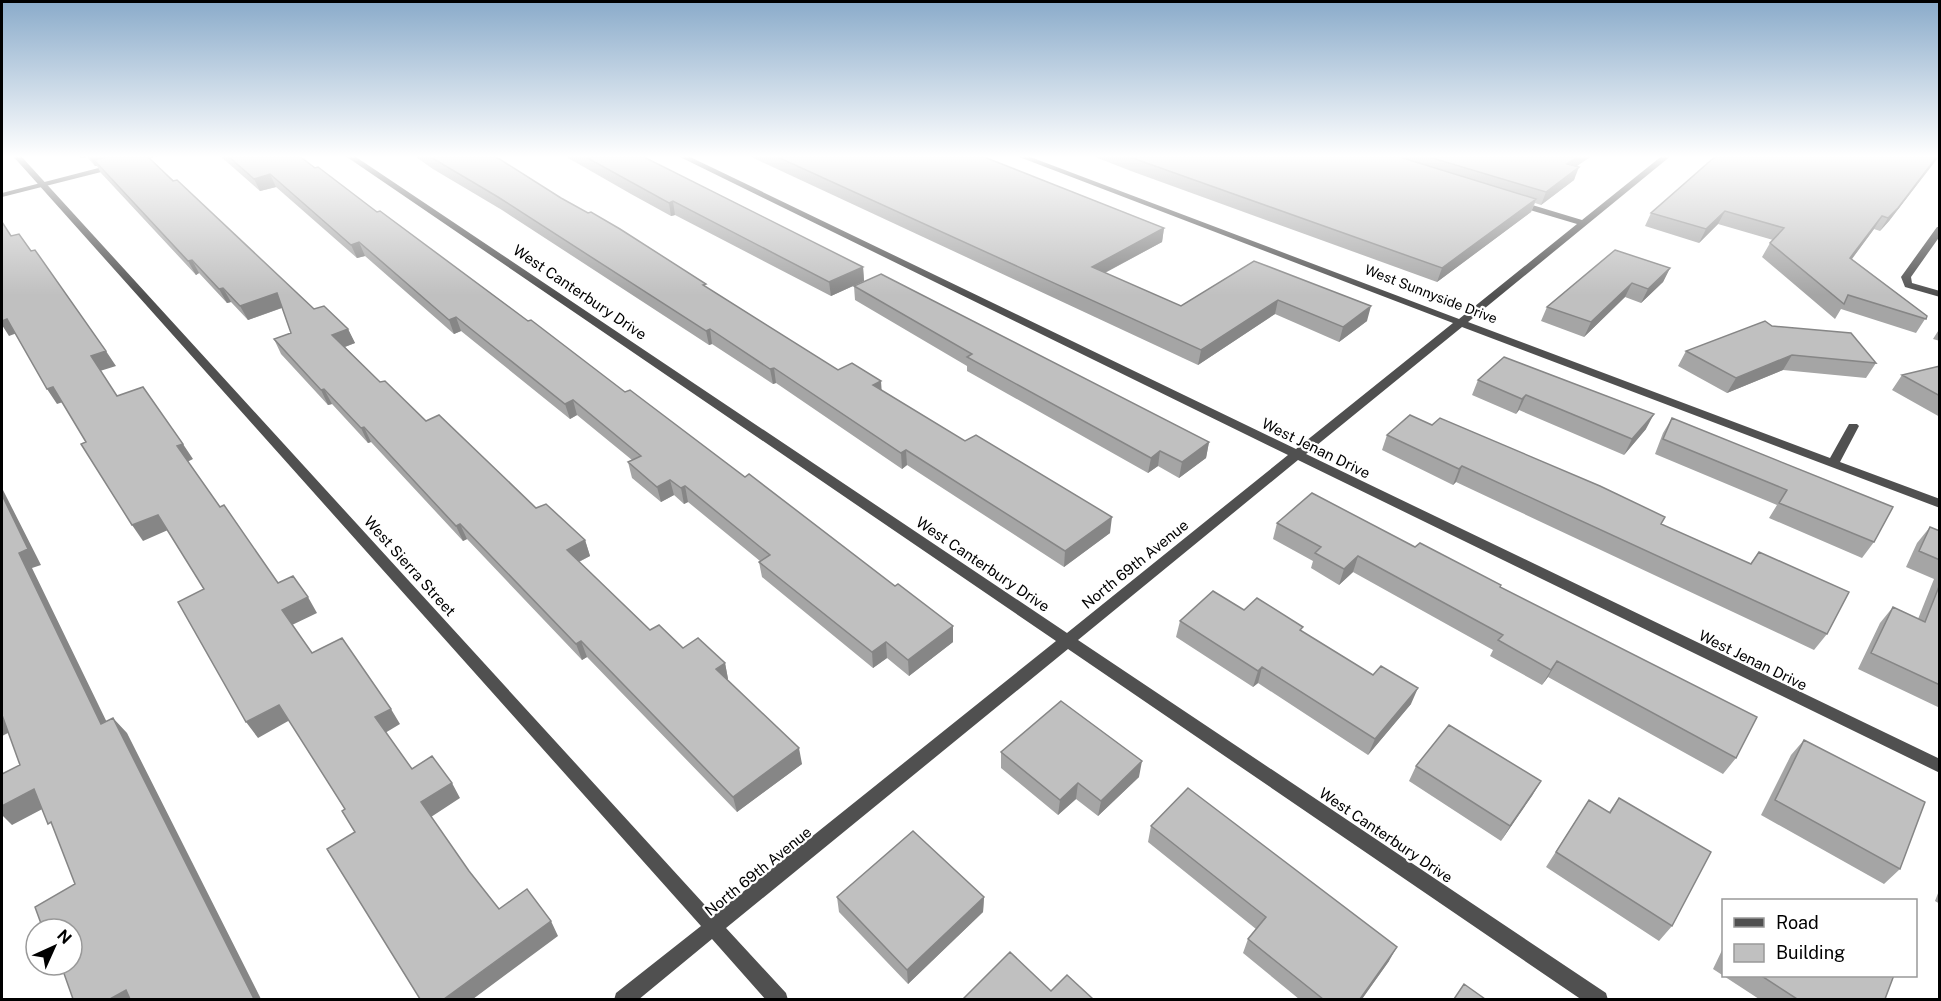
<svg xmlns="http://www.w3.org/2000/svg" width="1941" height="1001" viewBox="0 0 1941 1001" font-family="'Public Sans',sans-serif">
<style>
.lines{fill:none;stroke-linecap:round;stroke-linejoin:round}
.minor{fill:#505050;fill-rule:evenodd}
.tertiary{fill:#505050;fill-rule:evenodd}
.wall{fill:#a5a5a5}
.shaded-wall{fill:#868686}
.building{fill:#c0c0c0;stroke:#868686;stroke-width:1.5}
.labels{text-anchor:middle;dominant-baseline:central;stroke-width:4.5;stroke-linejoin:round;paint-order:stroke}
.far-street-label{font-size:14px;fill:#000;stroke:#fff}
.street-label{font-size:15px;fill:#000;stroke:#fff}
</style>
<rect width="100%" height="100%" fill="#fff"/>
<g class="lines">
<!-- minor -->
<path class="minor" d="M12 155H20L714 915 1056 641 344 155H353L1067 633 1288 455 676 155H686L1296 449 1453 323 1014 155H1025L1459 319 1577 224 1516 206V202H1522L1582 220 1663 155H1672L1468 322 1830 458 1849 424H1857L1859 426 1840 462 1940 499V508L1462 327 1306 454 1940 759V773L1298 460 1078 640 1606 993 1608 1000H1582L1068 649 726 928 786 993 788 1000H766L712 939 638 1000H614L616 993 701 926Z
M1937 227H1940V236L1911 277 1912 283 1940 291V297L1905 287 1901 277Z"/>
<!-- tertiary -->
<path class="tertiary" d="M147 155H161L133 163 129 161Z
M114 164 118 166 117 168 2 197V193Z"/>
</g>
<!-- wall -->
<path class="wall" d="M78 155H146L314 309 348 329 355 343 345 347 380 382 426 421 536 508 585 540 590 556 579 562 650 630 683 648 725 663 728 679 727 680 802 764 737 812 587 657 582 660 467 539 463 541 371 442 368 443 332 404 328 405 281 354 274 339 291 333 282 308 248 320 231 302 227 303 199 273 196 275 101 173 97 166H95L87 157 81 158Z
M219 155H298L625 392 745 477 895 586 953 626V642L909 676 887 658 873 668 762 577 759 562 760 561 688 502 684 504 674 495 661 502 632 478 628 462 632 460 577 415 570 419 461 331 454 334 365 256 357 258 276 187 260 191Z
M413 155H493L561 198 707 288 838 370 881 381V390L1110 533 1064 567 907 465 902 469 776 383 773 384 712 344 709 345 502 210 433 169Z
M563 155H640L863 267 864 281 831 296 675 215 671 216 631 194Z
M747 155H979L1164 228 1162 242 1105 273 1181 306 1254 261 1367 321 1339 342 1275 314 1198 365Z
M1090 155H1593L1577 166 1574 180 1541 205 1535 203 1531 212 1437 282 1131 171Z
M1717 155H1940L1889 221 1880 231 1874 229 1852 259 1927 316 1916 333 1841 309 1835 319 1762 257 1770 243 1773 240 1718 224 1699 243 1645 226 1651 213Z
M1670 268 1663 282 1641 303 1625 297 1584 337 1541 321 1547 307Z
M854 286 1209 442 1206 458 1179 478 1158 466 1148 473 967 371V366L855 300Z
M1772 326 1876 363 1866 378 1783 370 1727 393 1678 366 1686 351Z
M1940 328V341L1933 339Z
M1940 366V417L1892 390 1902 375Z
M1478 380 1646 429 1624 455 1519 410 1516 414 1472 395Z
M1672 418 1874 542 1862 558 1769 518 1777 505 1655 454 1663 433Z
M1387 435 1661 524 1750 564 1759 552 1827 634 1814 650 1456 482 1453 485 1382 450Z
M1277 523 1415 547 1500 587 1736 758 1723 774 1548 677 1542 685 1490 656 1493 650 1353 572 1339 585 1311 568 1313 561 1273 539Z
M1930 527 1940 531V708L1858 669 1880 623 1893 607 1918 619 1934 579 1906 567 1917 543Z
M1244 610 1302 631 1411 704 1368 755 1258 683 1253 687 1176 637 1180 621Z
M1804 740 1900 869 1884 884 1761 815 1791 755Z
M1001 752 1139 777 1098 816 1076 799 1058 815 1001 768Z
M1416 766 1541 781 1501 841 1409 781Z
M1619 798 1672 926 1659 941 1546 867 1589 800 1609 812Z
M1151 826 1389 961 1362 999H1299L1243 953 1248 939 1256 929 1148 842Z
M1940 888V904L1935 901Z
M837 897H984L983 912 908 984 839 912Z
M1724 946V975H1894L1885 999H1759L1713 969Z"/>
<!-- shaded-wall -->
<path class="shaded-wall" d="M79 155H86L87 157 81 158Z
M89 155H138L94 160 97 166H95Z
M1580 155H1593L1562 176 1567 164Z
M1938 155H1940L1889 221 1880 231 1888 218Z
M1579 167 1574 180 1541 205 1546 192Z
M270 174 276 187 260 191 254 179Z
M1536 199 1531 212 1437 282 1442 268Z
M673 201 675 215 671 216 669 203Z
M1725 211 1718 224 1699 243 1706 229Z
M1882 216 1874 229 1842 272 1850 258Z
M1164 228 1162 242 1091 280 1092 267Z
M359 242 365 256 357 258 351 245Z
M192 260 199 273 196 275 188 261Z
M863 267 864 281 831 296 829 282Z
M1670 268 1663 282 1641 303 1648 289Z
M1632 283 1625 297 1584 337 1591 322Z
M223 288 231 302 227 303 219 289Z
M277 293 284 307 248 320 240 306Z
M1278 300 1275 314 1198 365 1201 350Z
M1371 306 1367 321 1339 342 1343 327Z
M456 317 461 331 454 334 449 320Z
M7 319 17 333 9 336 2 325V321Z
M348 329 355 343 339 349 332 335Z
M710 329 712 344 709 345 706 331Z
M106 351 116 366 100 371 91 356Z
M1792 355 1783 370 1727 393 1736 378Z
M774 368 776 383 773 384 770 369Z
M881 381 882 395 873 385Z
M53 387 63 402 57 404 47 389Z
M324 389 332 404 328 405 321 390Z
M1526 395 1519 410 1516 414 1522 399Z
M573 400 577 415 570 419 565 404Z
M1654 414 1646 429 1624 455 1632 439Z
M364 427 371 442 368 443 361 428Z
M1209 442 1206 458 1179 478 1182 462Z
M183 444 193 459 187 462 177 446Z
M906 450 907 465 902 469 901 453Z
M1160 451 1158 466 1148 473 1151 458Z
M1462 466 1456 482 1453 485 1459 469Z
M670 480 674 495 661 502 657 487Z
M685 486 688 502 684 504 681 488Z
M2 488 4 492 41 565 32 568 115 739 101 724 19 553 2 495Z
M158 515 168 530 143 541 132 525Z
M1112 517 1110 533 1064 567 1065 551Z
M460 524 467 539 463 541 456 526Z
M585 540 590 556 572 565 567 550Z
M1358 556 1353 572 1339 585 1344 569Z
M308 597 317 613 292 625 282 610Z
M953 626V642L909 676 908 660Z
M581 641 587 657 582 660 576 644Z
M886 642 887 658 873 668 872 652Z
M1557 661 1548 677 1542 685 1551 670Z
M725 663 728 679 720 685 716 669Z
M1262 667 1258 683 1253 687 1258 671Z
M1418 688 1411 704 1368 755 1375 739Z
M279 705 290 720 258 738 246 722Z
M391 709 400 724 385 733 375 717Z
M2 714 16 729 2 736Z
M113 718 127 733 261 999H254Z
M799 748 802 764 737 812 733 797Z
M1142 761 1139 777 1098 816 1101 801Z
M1541 781 1532 796 1501 841 1510 826Z
M452 783 460 798 431 817 421 802Z
M1078 783 1076 799 1058 815 1060 800Z
M34 789 50 805 12 825 2 815V806Z
M984 897 983 912 908 984 907 970Z
M551 921 558 936 473 999H444Z
M1397 947 1389 961 1362 999H1360Z
M126 990 137 999H110Z"/>
<!-- building -->
<path class="building" d="M115 155H146L173 181 177 180 314 309 324 306 348 329 332 335 380 382 385 381 426 421 439 415 536 508 546 504 585 540 567 550 650 630 659 625 683 648 698 638 725 663 716 669 799 748 733 797 581 641 576 644 460 524 456 526 364 427 361 428 324 389 321 390 274 339 291 333 277 293 240 306 223 288 219 289 192 260 188 261 94 160Z
M227 155H298L315 168 318 167 377 212 380 211 528 321 531 320 625 392 630 390 745 477 749 474 895 586 898 584 953 626 908 660 886 642 872 652 759 562 770 555 685 486 681 488 670 480 657 487 628 462 641 456 573 400 565 404 456 317 449 320 359 242 351 245 270 174 254 179Z
M427 155H493L561 198 588 213 591 212 620 229 706 284 703 285 838 370 852 363 881 381 873 385 965 441 976 435 1112 517 1065 551 906 450 901 453 774 368 770 369 710 329 706 331 498 197Z
M582 155H640L863 267 829 282 673 201 669 203Z
M773 155H979L1164 228 1092 267 1181 306 1254 261 1371 306 1343 327 1278 300 1201 350Z
M1124 155H1393L1536 199 1442 268Z
M1422 155H1580L1567 164 1579 167 1546 192Z
M1717 155H1938L1898 208 1888 218 1882 216 1850 258 1927 316 1926 319 1848 295 1844 304 1770 243 1784 228 1725 211 1706 229 1651 213Z
M2 222 11 236 19 234 31 251 35 250 106 351 91 356 117 396 143 387 183 444 177 446 220 507 224 505 278 583 293 576 308 597 282 610 312 653 342 638 391 709 375 717 412 769 432 756 452 783 421 802 469 871 499 909 527 889 551 921 444 999H420L327 849 355 832 342 811 345 809 279 705 246 722 178 602 204 589 158 515 132 525 81 444 86 442 53 387 47 389 7 319 2 321Z
M1615 250 1670 268 1648 289 1632 283 1591 322 1547 307Z
M881 274 1209 442 1182 462 1160 451 1151 458 967 357 972 354 854 286Z
M1765 321 1772 326 1851 333 1876 363 1792 355 1736 378 1686 351Z
M1504 357 1654 414 1632 439 1526 395 1522 399 1478 380Z
M1940 366V396L1902 375Z
M1410 415 1432 425 1440 418 1600 486 1665 517 1661 524 1751 564 1759 552 1849 592 1827 634 1462 466 1459 469 1387 435Z
M1672 418 1893 507 1874 542 1779 503 1787 490 1663 439Z
M1312 493 1415 547 1420 543 1501 585 1500 587 1757 717 1736 758 1557 661 1551 670 1498 640 1503 635 1358 556 1344 569 1315 553 1321 547 1277 523Z
M2 495 28 549 19 553 101 724 113 718 254 999H130L126 990 110 999H73L61 965H72V929H43L35 907 75 884 51 822 48 824 34 789 2 806V774L20 765 2 715Z
M1930 527 1940 531V560L1919 551Z
M1940 584V685L1871 653 1893 607 1925 622Z
M1213 591 1244 610 1257 598 1303 627 1300 630 1373 675 1381 666 1418 688 1375 739 1262 667 1258 671 1180 621Z
M1061 701 1142 761 1101 801 1078 783 1060 800 1001 752Z
M1449 725 1541 781 1510 826 1416 766Z
M1804 740 1925 802 1900 869 1775 800Z
M1188 788 1397 947 1360 999H1323L1248 939 1266 917 1151 826Z
M1619 798 1711 852 1672 926 1556 852 1589 800 1610 813Z
M913 831 984 897 907 970 837 897Z
M1010 952 1051 991 1067 975 1093 999H963Z
M1760 975H1894L1885 999H1797Z
M1464 984 1485 999H1454Z"/>
<!-- sky -->
<linearGradient id="sky" x2="0" y2="1"><stop stop-color="#8aabca"/><stop offset="0.53" stop-color="#fff"/><stop offset="1" stop-color="#fff" stop-opacity="0"/></linearGradient>
<rect width="1941" height="295" fill="url(#sky)"/>
<g class="labels">
<!-- far-street labels -->
<g class="far-street-label">
<text transform="translate(1431 294) rotate(21)">West Sunnyside Drive</text>
</g>
<!-- street labels -->
<g class="street-label">
<text transform="translate(580 292) rotate(34)">West Canterbury Drive</text>
<text transform="translate(1316 448) rotate(26)">West Jenan Drive</text>
<text transform="translate(983 564) rotate(34)">West Canterbury Drive</text>
<text transform="translate(1135 564) rotate(-39)">North 69th Avenue</text>
<text transform="translate(410 566) rotate(48)">West Sierra Street</text>
<text transform="translate(1753 660) rotate(26)">West Jenan Drive</text>
<text transform="translate(1386 835) rotate(34)">West Canterbury Drive</text>
<text transform="translate(758 871) rotate(-39)">North 69th Avenue</text>
</g>
</g>
<!-- border -->
<rect width="1941" height="1001" fill="none" stroke="#000000" stroke-width="6"/>
<!-- legend -->
<rect x="1722" y="899" width="195" height="78" fill="#ffffff" stroke="#999999" stroke-width="1.5"/>
<rect x="1734" y="918" width="30" height="9" fill="#505050" stroke="#999999" stroke-width="1.5"/>
<text x="1776" y="929" font-size="18" fill="#000000">Road</text>
<rect x="1734" y="944" width="30" height="18" fill="#c0c0c0" stroke="#999999" stroke-width="1.5"/>
<text x="1776" y="959" font-size="18" fill="#000000">Building</text>
<!-- north arrow -->
<g transform="translate(54 947) rotate(45)"><circle r="28" fill="#ffffff" stroke="#999999" stroke-width="1.5"/>
<path d="M0-4.5L10 22L0 15L-10 22Z" fill="#000000"/>
<text y="-9" font-size="16" font-weight="bold" text-anchor="middle" fill="#000000">N</text>
</g>
</svg>
